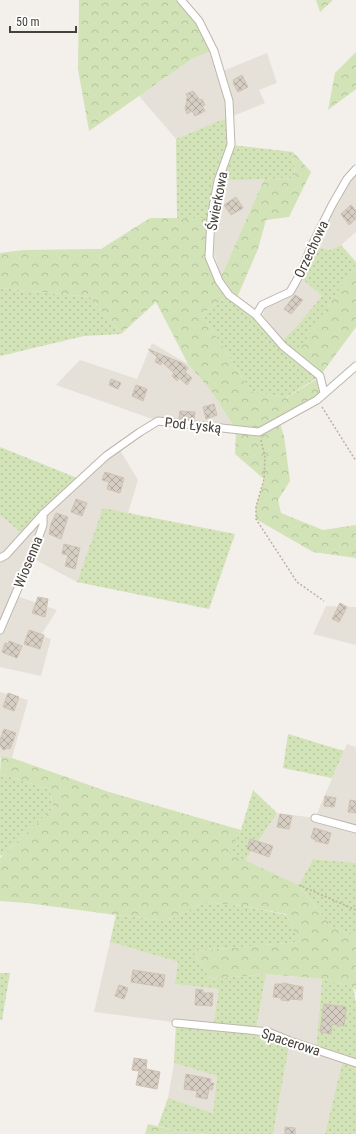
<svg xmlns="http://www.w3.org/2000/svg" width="356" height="1134" viewBox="0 0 356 1134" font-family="'Roboto Condensed',sans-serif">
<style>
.residential{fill:#e6e1d8}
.green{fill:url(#green-dots)}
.forest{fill:url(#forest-crowns)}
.building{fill:url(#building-cross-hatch);stroke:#cec2b4}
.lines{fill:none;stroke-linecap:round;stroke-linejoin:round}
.street-casing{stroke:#beb6ad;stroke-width:9}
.path{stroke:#beb1a0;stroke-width:1.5;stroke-dasharray:2 2;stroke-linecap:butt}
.street{stroke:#fff;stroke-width:7}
.labels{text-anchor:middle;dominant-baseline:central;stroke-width:4;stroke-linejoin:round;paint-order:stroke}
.street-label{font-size:14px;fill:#464038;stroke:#fff}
</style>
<defs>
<pattern id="green-dots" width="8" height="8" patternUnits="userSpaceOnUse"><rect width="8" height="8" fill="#d2e3b7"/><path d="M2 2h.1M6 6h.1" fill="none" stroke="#b6c49e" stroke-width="1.8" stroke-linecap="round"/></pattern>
<pattern id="forest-crowns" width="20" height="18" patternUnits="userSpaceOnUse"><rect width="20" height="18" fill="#d2e3b7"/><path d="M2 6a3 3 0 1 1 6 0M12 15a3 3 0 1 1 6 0" fill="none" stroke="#b6c49e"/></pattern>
<pattern id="building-cross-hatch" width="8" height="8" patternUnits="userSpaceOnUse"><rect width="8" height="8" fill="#d6cdc3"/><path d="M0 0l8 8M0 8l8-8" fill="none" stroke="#afa89f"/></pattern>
</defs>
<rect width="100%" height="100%" fill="#f3efea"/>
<!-- residential -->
<path class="residential" d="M211 51 220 85 225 83 223 71 267 53 277 83 259 90 265 103 176 139 139 96 192 59Z
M356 169V232L341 245 330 250 314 246 320 229Z
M264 179 221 276 214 254 215 219 223 181Z
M299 276 322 296 296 327 283 340 263 315 266 305 279 297Z
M152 343 188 364 212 392 236 430 158 421 56 385 80 360 137 379Z
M118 447 138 480 128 513 103 509 77 582 32 558 14 595 57 610 41 635 51 639 41 676 0 667V515L24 535Z
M326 606 356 607V645L313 634Z
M0 692 28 700 12 758 1 756 0 759Z
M347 744 356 747V863L313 859 299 885 245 861 277 813 315 818Z
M110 942 178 962 176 984 219 989 213 1027 94 1012Z
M266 974 322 979 316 1050 343 1059 325 1134H273L290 1041 256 1031Z
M174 1063 217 1076 213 1113 168 1098Z"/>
<!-- green -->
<path class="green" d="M229 117 231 145 293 152 295 178 218 181 211 218H177L176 139Z
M341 245 356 262V264L297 354 283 340 296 327 322 296 301 278 314 246 330 250Z
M0 288 90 297 121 334 84 336 0 356Z
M229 295 256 315 283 346 320 376 285 398 251 391 202 314Z
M0 447 82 480 24 535 0 515Z
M103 508 235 534 209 609 77 582Z
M288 734 344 751 332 778 283 768Z
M0 774 50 789 53 808 2 856 0 855Z
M253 790 277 813 245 861 228 853 241 830Z
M313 859 356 863V937L331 926 299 885Z
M206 902 249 907 286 915 300 942 193 951 210 979 266 974 256 1030 290 1041 273 1134H210L181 1132 158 1126 168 1098 213 1113 217 1076 174 1063 176 1023 213 1026 219 989 175 984 178 962 110 942 116 915 167 921Z
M0 973H10L2 1020H0Z
M322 979 353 987 356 1004V1134H325L343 1059 316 1050Z"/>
<!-- forest -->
<path class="forest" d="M79 0H181L200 21 211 51 192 59 89 131 78 69Z
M316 0H333L320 12Z
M356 52V89L328 110 335 73Z
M293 152 311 172 289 217 266 220 258 249 236 300 229 295 202 314 251 391 286 398 320 377 295 356 356 264V327L320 376 324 393 279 421 284 436 290 481 278 500 281 513 323 530 356 525V558L313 552 256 519V507L264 479 235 454 236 430 212 392 188 364 156 302 121 334 90 297 0 288V253L23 250 101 249 150 218H211L209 257 219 281 264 179 295 178Z
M1 756 12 758 109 792 241 830 229 853 299 885 331 926 356 937V991L353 987 322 979 266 974 210 979 193 951 299 942 286 914 249 907 206 902 167 921 116 915 27 903 0 901V858L53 808 50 789 0 774Z
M148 1124 181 1132 210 1134H145Z"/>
<!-- building -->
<path class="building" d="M242 75 248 87 238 92 233 83 234 82 233 80Z
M193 91 200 100 202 99 205 105 202 106 205 111 195 116 192 111 187 114 185 108 187 101 186 99 188 98 186 94Z
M236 197 243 208 231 215 224 205Z
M351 205 356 211V219L349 225 341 214Z
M295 295 303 300 291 314 284 309Z
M148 349 182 363 188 368 185 372 192 378 187 385 179 378 177 381 172 376 174 373 162 362 161 365 155 362 157 357Z
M111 379 121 383 118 389 109 385Z
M136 385 147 389 143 401 132 396Z
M214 404 217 415 206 419 203 407Z
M180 411 195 412 194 420 179 418Z
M105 472 124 478 120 493 107 489 109 482 102 480Z
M76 499 87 503 82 516 71 512Z
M56 513 68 517 61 539 49 534 51 524Z
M64 544 80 548 75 569 65 566 68 555 62 554Z
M38 597 48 599 45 617 32 613Z
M340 603 347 607 339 622 332 619Z
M29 630 44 635 40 649 24 644Z
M9 641 22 646 17 658 2 652 5 643 8 644Z
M8 693 19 697 14 711 3 707Z
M4 729 16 733 10 749 8 748 3 750 0 745V740Z
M325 796 336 798 334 807 324 806Z
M350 800 356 801V813L348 812Z
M280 814 292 816 289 829 277 827Z
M314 828 331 833 328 844 315 841 316 840 311 838Z
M250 839 273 846 269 857 247 849Z
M133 970 165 975 163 987 131 982Z
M283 983 303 987 302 1000 290 999 289 1001 281 1000V998L273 997 275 984H283Z
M119 985 128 988 124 999 115 996Z
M196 989 203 990V993H213L212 1006 195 1005Z
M324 1004 346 1007 344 1026 332 1024 331 1034 320 1032Z
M134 1058 147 1060 146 1069 160 1072 157 1089 136 1085 139 1071 132 1070Z
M186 1074 211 1079 210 1083H214L212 1090 209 1089 207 1099 196 1097 197 1091 184 1089Z
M285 1127 295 1128V1134H285Z"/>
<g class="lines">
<defs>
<path id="street" d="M181 0 199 21 214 51 229 101 231 145 218 181 211 218 209 257 219 281 229 295 256 315 283 346 320 376 324 393
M256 315 262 305 290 292 299 276 312 245 332 205 347 179 356 169
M0 558 6 555 43 514 106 456 140 432 158 421 259 432 317 400 356 366
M0 630 31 558 43 525V514
M315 818 356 829
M176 1023 268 1032 290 1041 356 1063"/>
</defs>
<!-- street casing -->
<use href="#street" class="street-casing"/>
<!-- path -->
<path class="path" d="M322 407 356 461
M261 440 265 457 264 479 256 507V519L297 582 324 601
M299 885 356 910"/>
<!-- street -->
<use href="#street" class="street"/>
</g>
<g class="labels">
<!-- street labels -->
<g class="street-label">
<text transform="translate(217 201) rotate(-79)">Świerkowa</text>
<text transform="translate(311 249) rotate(-65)">Orzechowa</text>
<text transform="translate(193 425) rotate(6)">Pod Łyską</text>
<text transform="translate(28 562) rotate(-68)">Wiosenna</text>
<text transform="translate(291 1042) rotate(18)">Spacerowa</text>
</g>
</g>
<!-- scale -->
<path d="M10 26v6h66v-6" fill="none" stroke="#464038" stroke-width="2"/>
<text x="16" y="26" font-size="12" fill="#464038" stroke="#ffffff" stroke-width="3" paint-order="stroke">50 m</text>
</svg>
